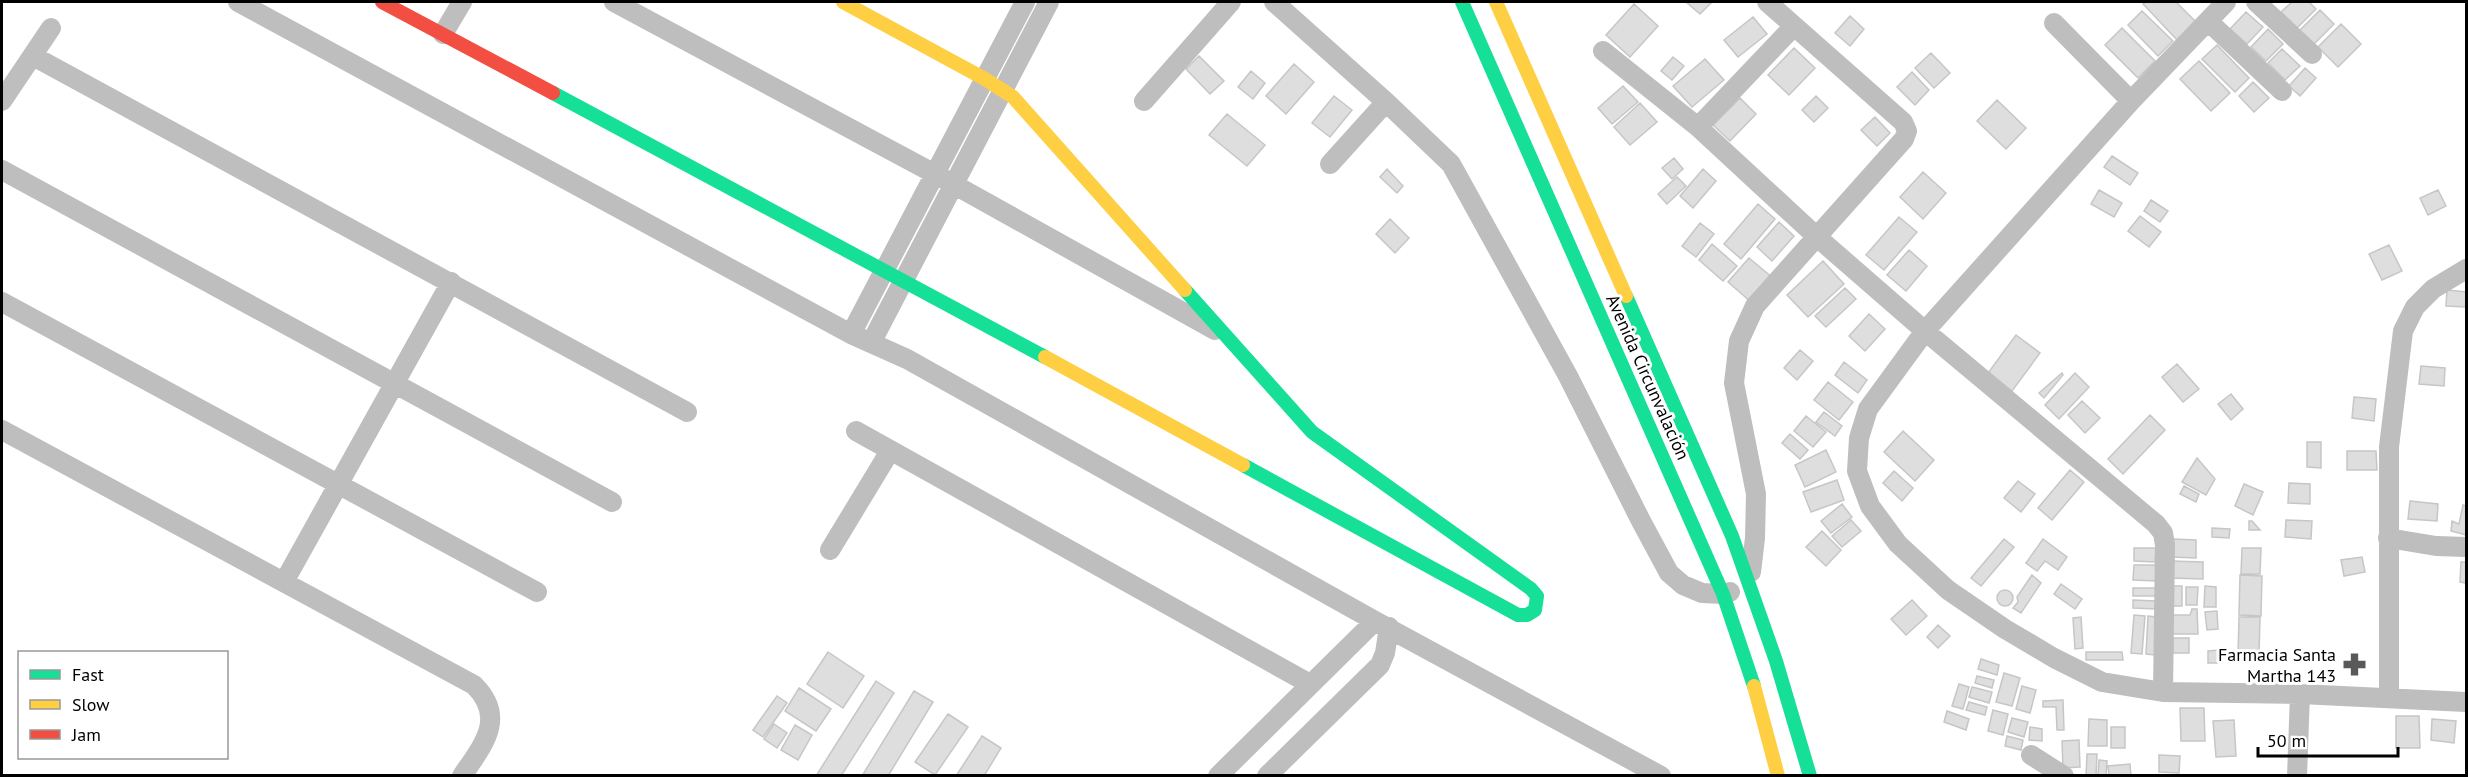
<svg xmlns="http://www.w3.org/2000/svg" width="2468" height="777" viewBox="0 0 2468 777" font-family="'PT Sans',sans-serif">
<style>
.building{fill:#dedede;stroke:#c6c6c6;stroke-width:1.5}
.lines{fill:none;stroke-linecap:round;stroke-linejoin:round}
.street{stroke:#bebebe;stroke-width:20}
.fast{stroke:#16e098;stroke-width:14}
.slow{stroke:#ffcf43;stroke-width:14}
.jam{stroke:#f24e42;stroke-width:14}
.labels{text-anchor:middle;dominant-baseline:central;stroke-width:6;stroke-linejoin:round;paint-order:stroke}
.street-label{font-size:18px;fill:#000;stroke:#fff}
.poi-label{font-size:18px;fill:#000;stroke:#fff;text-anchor:end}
</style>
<rect width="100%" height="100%" fill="#fff"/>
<!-- building -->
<path class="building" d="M1686 2H1712L1700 14Z
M2146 2H2176L2196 22 2177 40 2143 4Z
M2292 2H2309L2316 9 2297 28 2281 12Z
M1634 4 1658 26 1630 57 1606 35Z
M2320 10 2334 24 2311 47 2297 33Z
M2142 11 2173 41 2158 56 2128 25Z
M2246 12 2263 27 2247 44 2230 29Z
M1850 16 1864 29 1850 46 1835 33Z
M1753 17 1767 34 1738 57 1724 40Z
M2341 24 2361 44 2338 67 2318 47Z
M2122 28 2155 61 2138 78 2105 45Z
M2268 29 2283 44 2266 61 2251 47Z
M2217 45 2249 78 2235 92 2202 59Z
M1794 48 1815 68 1789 95 1768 75Z
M2282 49 2300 66 2285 80 2268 63Z
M1931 53 1950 73 1934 88 1915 68Z
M1199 56 1224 81 1210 94 1186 69Z
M1673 57 1684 66 1672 80 1661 71Z
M1705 59 1724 80 1692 107 1673 86Z
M2199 61 2230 93 2211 111 2180 79Z
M1294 64 1314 82 1286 114 1266 96Z
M2305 68 2316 78 2300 96 2289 86Z
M1251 71 1265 83 1253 99 1238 87Z
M1912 72 1929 90 1915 105 1897 87Z
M2253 82 2269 98 2254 112 2239 96Z
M1623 86 1638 102 1612 124 1598 108Z
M1334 96 1352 110 1330 137 1312 123Z
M1816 96 1828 108 1814 122 1802 110Z
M1740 98 1756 114 1730 141 1713 125Z
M1997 100 2026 128 2006 149 1977 121Z
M1640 103 1657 122 1630 145 1614 127Z
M1227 114 1265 145 1247 166 1209 135Z
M1875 117 1890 133 1877 146 1861 130Z
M2112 156 2138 173 2130 185 2104 167Z
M1674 158 1683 169 1672 179 1662 168Z
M1387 169 1403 186 1397 193 1380 177Z
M1703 169 1716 181 1693 208 1680 196Z
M1923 172 1946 193 1923 219 1900 197Z
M1677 177 1686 186 1667 204 1658 194Z
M2099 190 2122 203 2114 217 2091 204Z
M2438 190 2446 206 2428 215 2420 198Z
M2151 200 2168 211 2160 222 2144 211Z
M1758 204 1775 219 1741 259 1724 244Z
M2140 216 2161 232 2149 247 2128 231Z
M1899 217 1917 232 1884 270 1866 255Z
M1390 219 1409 238 1395 253 1376 234Z
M1779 222 1794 236 1772 261 1757 247Z
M1700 223 1714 234 1696 257 1682 246Z
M1712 244 1737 266 1723 281 1699 260Z
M2389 245 2402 271 2382 280 2369 254Z
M1909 250 1927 266 1906 291 1887 275Z
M1749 258 1773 278 1752 303 1728 282Z
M1823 261 1844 284 1808 317 1787 295Z
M1845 288 1856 299 1826 327 1815 316Z
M2447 290 2466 292V307L2446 306Z
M1869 314 1885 329 1865 351 1849 336Z
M2016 335 2040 353 2012 391 1988 373Z
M1800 350 1813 361 1797 380 1784 368Z
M1844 362 1867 380 1858 393 1835 375Z
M2177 364 2199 389 2183 402 2162 377Z
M2421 366 2445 368 2444 386 2419 384Z
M2062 373 2063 375 2044 398 2039 393Z
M2075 373 2089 387 2059 419 2045 405Z
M1828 382 1853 402 1839 420 1814 400Z
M2231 394 2243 409 2231 420 2218 404Z
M2354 397 2376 399 2374 421 2352 418Z
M2082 401 2100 418 2085 433 2068 415Z
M1824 412 1842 426 1835 436 1816 422Z
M2150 415 2165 430 2123 474 2108 459Z
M1806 416 1826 432 1813 447 1794 431Z
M1903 431 1934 460 1915 481 1884 452Z
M1790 434 1808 450 1800 459 1782 443Z
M2307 442H2321V468L2307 467Z
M1826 450 1836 472 1805 487 1795 465Z
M2347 451H2376L2377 470H2347Z
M2197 458 2215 479 2206 495 2182 482Z
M2070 470 2084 482 2052 520 2038 508Z
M1894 471 1913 488 1902 501 1883 483Z
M1837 480 1844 500 1811 512 1803 492Z
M2018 481 2035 494 2021 512 2004 498Z
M2289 483 2310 484V504L2288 503Z
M2244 484 2263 492 2253 515 2235 506Z
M2184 486 2199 494 2196 502 2180 494Z
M2410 501 2438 504 2437 521 2408 519Z
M1842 504 1852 517 1831 533 1821 521Z
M2463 505 2466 506V535L2451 531 2452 521 2459 524Z
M1851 520 1861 531 1842 547 1832 536Z
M2286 520 2312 521 2311 539 2285 537Z
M2249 521H2252L2260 530H2249Z
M2212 528 2230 529 2229 538 2212 537Z
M1822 531 1841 550 1826 566 1806 547Z
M2004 539 2014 547 1981 586 1971 578Z
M2043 539 2067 557 2058 570 2045 561 2037 571 2026 563Z
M2172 539 2196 540V558L2171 557Z
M2134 548H2156L2155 562 2134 561Z
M2242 548H2261L2260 574H2241Z
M2362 557 2365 572 2344 576 2341 560Z
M2171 561 2203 562V579L2170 578Z
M2461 562H2466V583L2460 582Z
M2134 565H2156V581L2133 580Z
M2032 575 2041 583 2021 613 2013 608 2018 602 2017 597Z
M2240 575 2262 576 2261 616 2239 615Z
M2061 584 2082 599 2075 609 2054 594Z
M2171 586H2182V606H2171Z
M2205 586 2216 587V607H2204Z
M2186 587H2198L2197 605H2186Z
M2133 588H2156V596H2133Z
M1997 598a8 8 0 1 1 16 0a8 8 0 1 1-16 0Z
M1912 600 1927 616 1906 635 1891 619Z
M2133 600 2156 601V609L2133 608Z
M2192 609H2197L2198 634H2171V615H2190Z
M2217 611 2218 629 2207 630 2205 612Z
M2134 615 2145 616 2142 654 2131 653Z
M2148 616 2156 617 2155 655 2146 654Z
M2081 617 2083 648 2075 649 2073 618Z
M2239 617H2260L2259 655H2238Z
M1938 625 1950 636 1938 648 1927 637Z
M2173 638H2189V653H2173Z
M2219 650V663H2208V651Z
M828 652 864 676 843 708 807 684Z
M2086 652H2122L2123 660H2086Z
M1981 659 1999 665 1997 675 1978 669Z
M2004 673 2020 678 2012 706 1996 702Z
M1977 676 1994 680 1992 688 1975 683Z
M876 681 894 693 841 776H816Z
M1959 684 1969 687 1963 709 1952 706Z
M2022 686 2036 690 2030 713 2016 709Z
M1972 687 1992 692 1989 703 1969 697Z
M799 688 831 709 816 731 785 711Z
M914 691 933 702 888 776H862Z
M777 696 787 703 763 737 753 730Z
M2063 700 2064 730H2057L2056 707H2043V701Z
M1969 702 1987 707 1985 715 1966 710Z
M2180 708H2204L2205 741H2181Z
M1993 710 2008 714 2003 735 1988 731Z
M1947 711 1969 719 1966 730 1944 722Z
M948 714 968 727 935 775 915 762Z
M2396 716H2419L2420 748H2396Z
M2012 718 2028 722 2024 737 2008 732Z
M2089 719 2107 720V746H2088Z
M2432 719 2456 721 2454 743 2431 740Z
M2234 720 2236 756 2216 757 2213 721Z
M774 724 787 733 777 748 764 739Z
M795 725 812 735 798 760 781 750Z
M2030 727 2042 729V741L2029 740Z
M2111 727H2125V748H2111Z
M982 736 1001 748 984 776H956Z
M2007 736 2023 740 2021 750 2005 746Z
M2079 740 2080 767 2063 768 2062 741Z
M2087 754H2097L2096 776H2086Z
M2159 755 2180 756 2179 773 2159 772Z
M2099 760 2107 761 2106 776H2098Z
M2130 764 2131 776H2109L2108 766Z"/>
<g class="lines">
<!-- street -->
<path class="street" d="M238 2 851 334 907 359 1375 621 1661 776
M614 2 935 174 1215 330
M1274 2 1386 102 1451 164 1568 376 1641 521 1669 573 1683 585 1702 593 1723 594 1730 592
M2226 2 2131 101 1925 331 1868 409 1859 438 1857 471 1870 506 1898 544 1948 590 2005 629 2054 658 2102 682 2163 692 2300 694 2466 702
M2256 2 2312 54
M2208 21 2282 91
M2054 23 2131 101
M1794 26 1698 127 1817 237 1925 331 2156 524 2163 533 2165 545 2163 692
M443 34 462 2
M1603 51 1698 127
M33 56 687 412
M2 101 51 28
M1144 101 1231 2
M1330 164 1386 102
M2 170 612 502
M2 302 537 592
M851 334 1025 2
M871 343 1049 2
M2 430 474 685C507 718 483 745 462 776
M856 431 1310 684
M2388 538 2436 546 2466 547
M830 550 890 451
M1751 572 1755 538 1756 494 1734 383 1739 341 1755 306 1904 139 1907 131 1903 122 1767 2
M284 582 451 282
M2389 698V447L2403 331 2415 307 2433 289 2466 269
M2031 755 2064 776
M1218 776 1375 621
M1267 776 1380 665 1385 653 1389 627
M2297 776 2300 694"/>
<!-- fast -->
<path class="fast" d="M1462 2 1723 594 1754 686
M553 93 1045 357
M1185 290 1312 432 1531 589 1537 596 1535 610 1527 615H1518L1243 465
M1626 296 1732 536 1776 661 1810 776"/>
<!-- slow -->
<path class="slow" d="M843 2 985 79 1013 97 1185 290
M1496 2 1626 296
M1045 357 1243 465
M1754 686 1778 776"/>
<!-- jam -->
<path class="jam" d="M382 2 553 93"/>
</g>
<!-- icons -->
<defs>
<symbol id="pharmacy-bare" viewBox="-9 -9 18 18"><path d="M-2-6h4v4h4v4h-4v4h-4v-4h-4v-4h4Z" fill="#595959" stroke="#fff" stroke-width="2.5" paint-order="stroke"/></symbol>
</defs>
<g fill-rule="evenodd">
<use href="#pharmacy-bare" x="2338" y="648" width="33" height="33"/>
</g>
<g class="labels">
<!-- street labels -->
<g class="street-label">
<text transform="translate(1648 377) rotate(66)">Avenida Circunvalación</text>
</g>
<!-- poi labels -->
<g class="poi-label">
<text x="2336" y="654">Farmacia Santa<tspan x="2336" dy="21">Martha 143</tspan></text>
</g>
</g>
<!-- border -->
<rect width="2468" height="777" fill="none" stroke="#000000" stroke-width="6"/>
<!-- legend -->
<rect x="18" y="651" width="210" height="108" fill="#ffffff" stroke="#999999" stroke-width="1.5"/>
<rect x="30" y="670" width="30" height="9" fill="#16e098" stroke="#999999" stroke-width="1.5"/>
<text x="72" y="681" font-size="18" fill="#000000">Fast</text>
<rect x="30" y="700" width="30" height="9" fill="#ffcf43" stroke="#999999" stroke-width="1.5"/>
<text x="72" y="711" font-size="18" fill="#000000">Slow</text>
<rect x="30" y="730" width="30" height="9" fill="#f24e42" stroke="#999999" stroke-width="1.5"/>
<text x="72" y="741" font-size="18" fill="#000000">Jam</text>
<!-- scale -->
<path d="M2258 747v9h140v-9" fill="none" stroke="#000000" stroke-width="3"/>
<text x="2267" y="747" font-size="18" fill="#000000" stroke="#ffffff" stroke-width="4.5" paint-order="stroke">50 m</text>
</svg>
